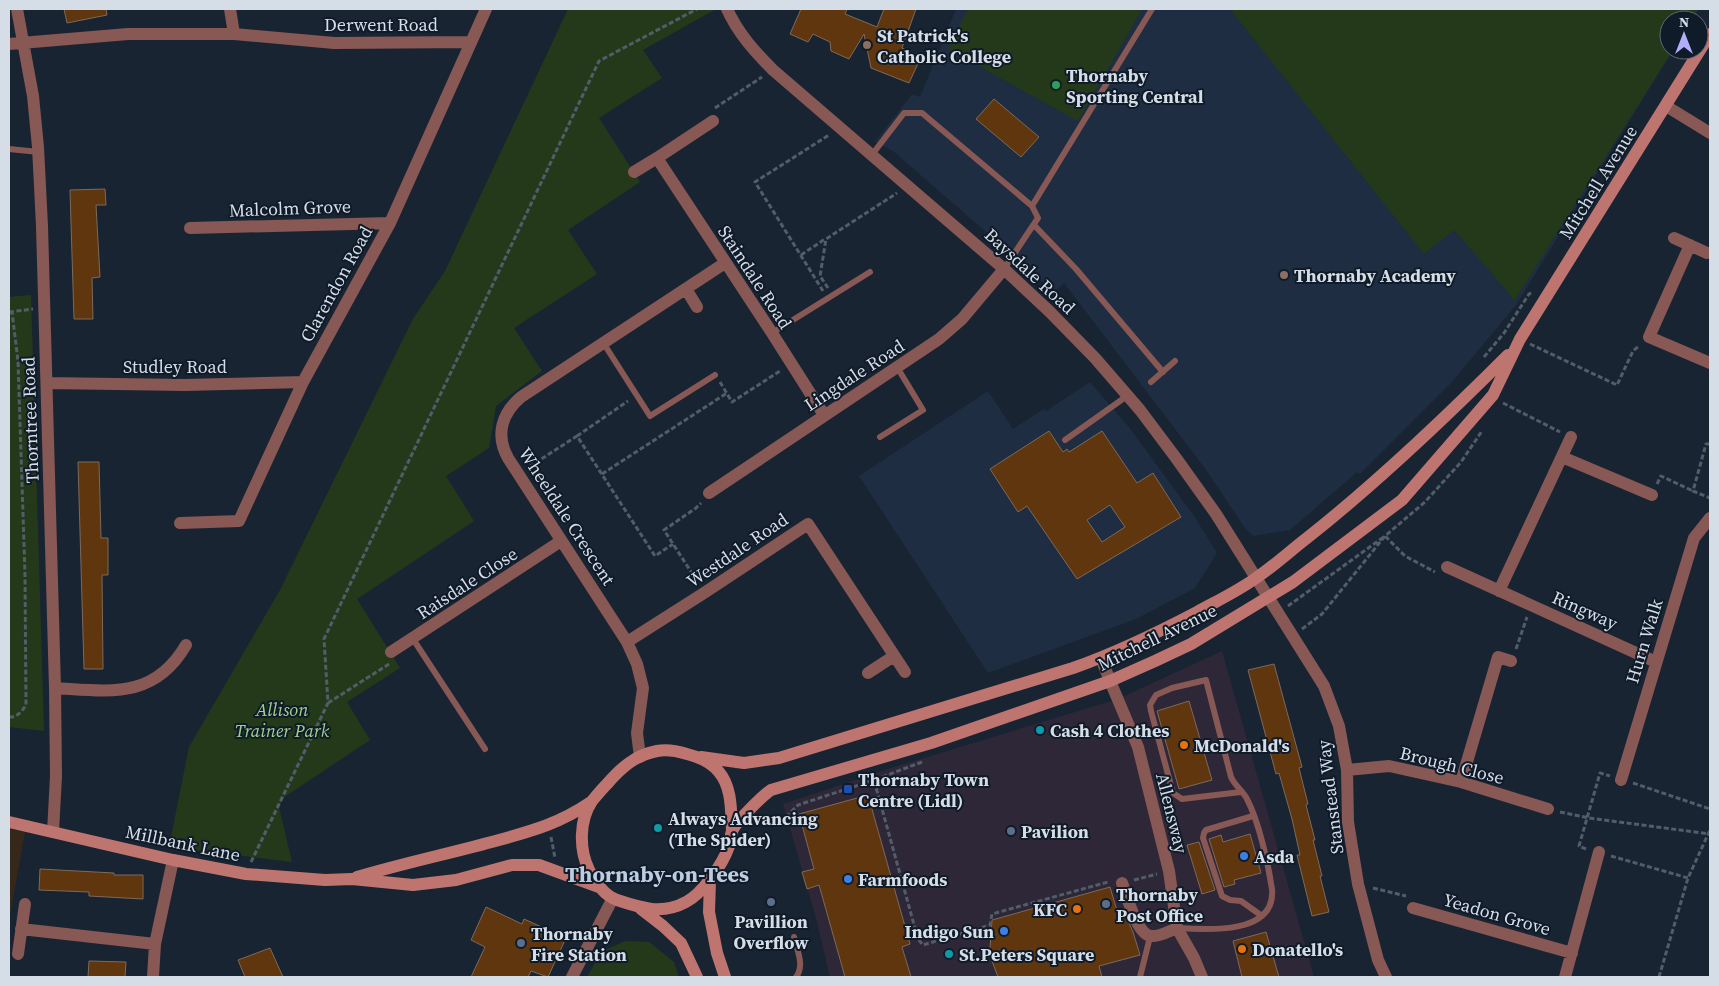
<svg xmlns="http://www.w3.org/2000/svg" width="1719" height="986" viewBox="0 0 1719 986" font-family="'Source Serif 4',serif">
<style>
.commercial{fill:#2e2737}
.industrial{fill:#35281a}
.built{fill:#1e2d41}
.green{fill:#24391a}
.building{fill:#5f360e;stroke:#7d6a5b;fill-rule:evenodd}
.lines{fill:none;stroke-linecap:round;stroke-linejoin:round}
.path{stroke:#525d6a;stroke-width:3;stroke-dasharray:5 2.5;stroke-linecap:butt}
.lane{stroke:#875854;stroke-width:6}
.street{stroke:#875854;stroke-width:12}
.secondary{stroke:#bf756f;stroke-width:12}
.education-dot{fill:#8d6e63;stroke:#101b29;stroke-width:2}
.leisure-dot{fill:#2e9e5b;stroke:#101b29;stroke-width:2}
.culture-dot{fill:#0f9aa8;stroke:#101b29;stroke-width:2}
.food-dot{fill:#e8710a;stroke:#101b29;stroke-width:2}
.transit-dot{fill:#1a4fb4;stroke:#101b29;stroke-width:2}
.service-dot{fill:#5c6f8a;stroke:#101b29;stroke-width:2}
.shop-dot{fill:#3f7fe0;stroke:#101b29;stroke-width:2}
.labels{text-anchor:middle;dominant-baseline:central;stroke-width:4;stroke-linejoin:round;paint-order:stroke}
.street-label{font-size:18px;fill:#d5dde7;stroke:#101b29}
.poi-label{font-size:18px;font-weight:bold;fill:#d5dde7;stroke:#101b29;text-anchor:start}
.park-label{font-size:18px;font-style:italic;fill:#a0d18b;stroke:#101b29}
.district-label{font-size:22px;font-weight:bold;fill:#bdcce0;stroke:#101b29}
</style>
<rect width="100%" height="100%" fill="#192433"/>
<!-- commercial -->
<path class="commercial" d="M1222 651 1314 977H830L816 918 783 804 891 768 1118 699Z"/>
<!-- industrial -->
<path class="industrial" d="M9 829 25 832 9 921Z"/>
<!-- built -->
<path class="built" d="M956 9H1699L1692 20H1669V50H1673L1516 305 1451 383 1360 474 1357 472 1290 530 1253 536 1245 528 1207 471 1064 283 1053 293 1025 266 893 151 875 142 912 94 920 97Z
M1090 382 1129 427 1194 516 1217 553 1195 588 1136 619 988 673 859 476 988 391 1013 429 1044 409 1046 411Z"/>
<!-- green -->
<path class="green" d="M568 9H716L643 50 662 78 599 118 640 182 568 230 597 274 514 328 542 371 496 406 489 448 446 476 474 521 357 599 400 668 347 702 370 740 283 798 279 807 292 862 169 847 189 747 280 590 413 319 445 271Z
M968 9H1142L1078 121 948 49Z
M1230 9H1698L1691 20H1669V50H1673L1514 301 1508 292 1454 230 1424 254Z
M31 295 44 731 9 727V297Z
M625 941 649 942 674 962 679 977H587L601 952Z"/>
<!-- building -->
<path class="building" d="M64 9H106L107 15 67 23Z
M801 9H847L845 14 877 27 884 9H916L902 48 921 57 909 83 871 68 864 34 849 59 831 51 830 42 813 34 808 42 790 34Z
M994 99 1039 137 1021 157 976 119Z
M105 189 106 205H96L100 277 92 278 93 319H74L70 190Z
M1049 431 1063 452 1067 449 1069 452 1102 431 1137 483 1153 473 1181 517 1077 579 1027 506 1018 512 990 469ZM1110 505 1125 527 1102 542 1087 520Z
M78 462H99L101 538H108V575H102L103 669H84Z
M1274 664 1302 767 1299 768 1308 804 1306 805 1315 840H1313L1322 876H1320L1329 912 1312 916 1297 855H1300L1292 819 1279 773 1276 774 1248 670Z
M1189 701 1212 780 1179 789 1157 711Z
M868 795 910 944 902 947 911 977H845L819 885 807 889 802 872 814 869 799 814Z
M1250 834 1261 873 1234 880 1235 884 1224 887 1209 839 1221 835 1223 842Z
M1199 842 1215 890 1202 894 1187 845Z
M40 869 114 873V875H143V899L89 896V892L39 890Z
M1110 887 1118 914 1124 912 1133 932 1140 955 1099 966 1102 977H998L992 961 990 948 992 920Z
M486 907 522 924 524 919 566 938 548 977 531 971 528 977H471L485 947 471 940Z
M1266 932 1279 977H1242L1233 941Z
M270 948 283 977H245L238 960Z
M89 961 126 962 125 977H88Z"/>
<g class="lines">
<!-- path -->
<path class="path" d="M715 108 762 77
M801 255 825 239
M828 288 820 276 826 239 897 193
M823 291 755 182 829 135
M9 312 33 309
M1530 344 1617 385 1633 351 1639 346
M1484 357 1504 333 1529 294 1533 292
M720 382 732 402 780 371
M1503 403 1560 432
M577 436 628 401
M1710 444H1706L1693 491 1710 498
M529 467 577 436 655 556 673 544
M602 474 727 393
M1657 484 1661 476 1693 491
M697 581 664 530 696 508 701 503
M1288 606 1385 536 1405 556 1435 572
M1302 629 1322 614 1385 536 1425 502 1461 462 1482 431
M1516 649 1527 617
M328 703 389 664
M9 717C17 718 22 711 26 705L25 575 18 361 12 312
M922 762 874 780 918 939 923 945 990 925 992 914 1108 882
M1633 783 1710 809
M1560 812 1589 818 1710 834
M786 817 798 805 874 780
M551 837 555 858
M1586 849 1579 846 1600 773 1610 776
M1611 856 1688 878
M251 862 328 703 324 639 599 61 697 9
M1134 880 1157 874
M1373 888 1406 896
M1659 977 1688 878 1710 830"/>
<!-- lane -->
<path class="lane" d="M9 149 39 152
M871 156 904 113H922L1032 206 1038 218 1004 269
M1032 206 1152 9
M1034 225 1076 269 1163 372
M772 333 870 272
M604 344 650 416 715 375
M1151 382 1175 361
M880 437 923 410 897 367
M1065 440 1127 396
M413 639 485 749
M1253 816 1206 830 1204 833 1203 838 1222 896 1230 900 1241 901 1262 916
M1177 928C1207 930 1276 935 1272 889 1268 863 1259 822 1247 799 1243 791 1235 786 1231 777L1206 680 1172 688 1156 695 1150 705 1151 711 1173 793 1182 799 1241 792
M794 937C797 950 805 966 796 977
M1140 977 1150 937"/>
<!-- street -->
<path class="street" d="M17 9 33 96 38 147 42 226 55 688 56 776 53 832
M230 9 234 34
M727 9C738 33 754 51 773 70L1004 269 1049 311 1095 358 1140 410 1176 458 1216 514 1324 686 1339 726 1347 770 1348 822 1358 884 1378 960 1386 977
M9 44 128 34H234L334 43 471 42
M1666 106 1710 133
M713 121 657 158 772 333 824 415
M634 172 657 158
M190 228 390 223
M1674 238 1707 253
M1690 245 1649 337 1710 363
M686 289 697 307
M47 383 185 385 303 382
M1562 457 1652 495
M709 493 939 339 962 319 1004 269
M180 523 239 521 303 382 390 223 486 9
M1447 567 1656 662
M1499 591 1571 437
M627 642 704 593 808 524 905 672
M391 652 561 541
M1101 658 1110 681 1138 747 1169 871 1177 928 1194 958 1202 977
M868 673 894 656
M55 688C109 691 154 700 186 645
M640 757 637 733 643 688 637 664 627 642 508 458C495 435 502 413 521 397L725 263
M1347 770 1389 766 1461 782 1548 809
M1621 780 1694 538 1710 518
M1461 782 1498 657 1511 661
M1122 883C1127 896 1137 935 1151 936 1160 937 1169 931 1177 928
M1413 908 1572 953
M21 929 155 944
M18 954 25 904
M153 977 155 944 173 860
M572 977 613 898
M1565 977 1599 852"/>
<!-- secondary -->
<path class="secondary" d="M701 757 744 763 779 758 1073 668C1116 653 1157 633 1197 612 1217 601 1238 591 1256 578 1274 566 1290 551 1307 538 1378 482 1444 419 1508 355
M9 822 173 860 246 874 325 880 352 879 413 885 456 880 512 865H539L599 887
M732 830C731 811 732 787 719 772 711 762 699 757 687 754 677 751 667 749 657 751 635 755 621 768 607 784 602 789 597 795 592 801 579 820 579 850 589 870 596 882 603 895 617 900 641 908 662 915 686 902 702 894 723 864 729 846 731 842 730 836 732 831 736 822 762 796 771 790L931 743 1110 681 1155 661 1191 644 1293 582 1402 500 1493 395 1520 339 1710 34
M357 877C404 863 452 853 499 840 535 830 560 823 591 802
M710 880 709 912 717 953 725 977
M641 909 663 926 681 943 697 977"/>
</g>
<!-- markers -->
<g class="education-dot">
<circle cx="867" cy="45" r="5"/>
<circle cx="1284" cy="275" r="5"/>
</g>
<circle class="leisure-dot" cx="1056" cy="85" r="5"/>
<g class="culture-dot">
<circle cx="1040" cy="730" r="5"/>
<circle cx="658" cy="828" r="5"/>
<circle cx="949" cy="954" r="5"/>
</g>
<g class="food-dot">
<circle cx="1184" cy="745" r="5"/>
<circle cx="1077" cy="909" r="5"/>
<circle cx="1242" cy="949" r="5"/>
</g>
<rect class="transit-dot" x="843" y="784" width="10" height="10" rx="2.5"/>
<g class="service-dot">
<circle cx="1011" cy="831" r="5"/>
<circle cx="771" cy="902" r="5"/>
<circle cx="1106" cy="904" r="5"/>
<circle cx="521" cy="943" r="5"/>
</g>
<g class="shop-dot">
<circle cx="1244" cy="856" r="5"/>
<circle cx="848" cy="879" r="5"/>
<circle cx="1004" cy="931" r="5"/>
</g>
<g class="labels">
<!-- street labels -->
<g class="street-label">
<text x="381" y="24">Derwent Road</text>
<text transform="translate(1598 182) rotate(-58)">Mitchell Avenue</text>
<text transform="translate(290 208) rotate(-2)">Malcolm Grove</text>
<text transform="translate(1030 271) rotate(43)">Baysdale Road</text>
<text transform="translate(755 277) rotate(57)">Staindale Road</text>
<text transform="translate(336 284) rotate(-61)">Clarendon Road</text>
<text x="175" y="366">Studley Road</text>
<text transform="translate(854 375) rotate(-33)">Lingdale Road</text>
<text transform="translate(30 420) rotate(-92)">Thorntree Road</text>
<text transform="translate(567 516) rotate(57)">Wheeldale Crescent</text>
<text transform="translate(737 550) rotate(-34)">Westdale Road</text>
<text transform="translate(467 583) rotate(-33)">Raisdale Close</text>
<text transform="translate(1585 610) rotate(24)">Ringway</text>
<text transform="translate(1157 637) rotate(-26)">Mitchell Avenue</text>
<text transform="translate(1644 641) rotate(-73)">Hurn Walk</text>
<text transform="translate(1452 765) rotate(14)">Brough Close</text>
<text transform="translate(1330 797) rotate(-97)">Stanstead Way</text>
<text transform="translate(1172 813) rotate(76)">Allensway</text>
<text transform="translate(183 843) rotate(12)">Millbank Lane</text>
<text transform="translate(1497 914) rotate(16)">Yeadon Grove</text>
</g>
<!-- poi labels -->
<g class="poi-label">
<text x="877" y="35">St Patrick's<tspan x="877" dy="21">Catholic College</tspan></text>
<text x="1066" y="75">Thornaby<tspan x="1066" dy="21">Sporting Central</tspan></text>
<text x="1294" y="275">Thornaby Academy</text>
<text x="1050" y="730">Cash 4 Clothes</text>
<text x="1194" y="745">McDonald's</text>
<text x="858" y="779">Thornaby Town<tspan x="858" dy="21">Centre (Lidl)</tspan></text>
<text x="668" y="818">Always Advancing<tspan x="668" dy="21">(The Spider)</tspan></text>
<text x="1021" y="831">Pavilion</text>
<text x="1254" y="856">Asda</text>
<text x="858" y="879">Farmfoods</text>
<text x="1116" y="894">Thornaby<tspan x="1116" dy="21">Post Office</tspan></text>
<text x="1067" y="909" text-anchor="end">KFC</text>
<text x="771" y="921" text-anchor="middle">Pavillion<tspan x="771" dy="21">Overflow</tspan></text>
<text x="994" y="931" text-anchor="end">Indigo Sun</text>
<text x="531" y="933">Thornaby<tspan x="531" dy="21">Fire Station</tspan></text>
<text x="1252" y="949">Donatello's</text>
<text x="959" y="954">St.Peters Square</text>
</g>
<!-- park labels -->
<g class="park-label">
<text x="282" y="709">Allison<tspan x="282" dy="21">Trainer Park</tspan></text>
</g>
<!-- district labels -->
<g class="district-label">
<text x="657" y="874">Thornaby-on-Tees</text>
</g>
</g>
<!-- border -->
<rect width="1719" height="986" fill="none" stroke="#d5dde7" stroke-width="20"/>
<!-- north arrow -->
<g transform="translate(1684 35)"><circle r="24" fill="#101b29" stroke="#5f6975"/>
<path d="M0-4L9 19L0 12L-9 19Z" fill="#b2adf9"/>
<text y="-8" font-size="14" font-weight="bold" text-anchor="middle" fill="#d5dde7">N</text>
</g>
</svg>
